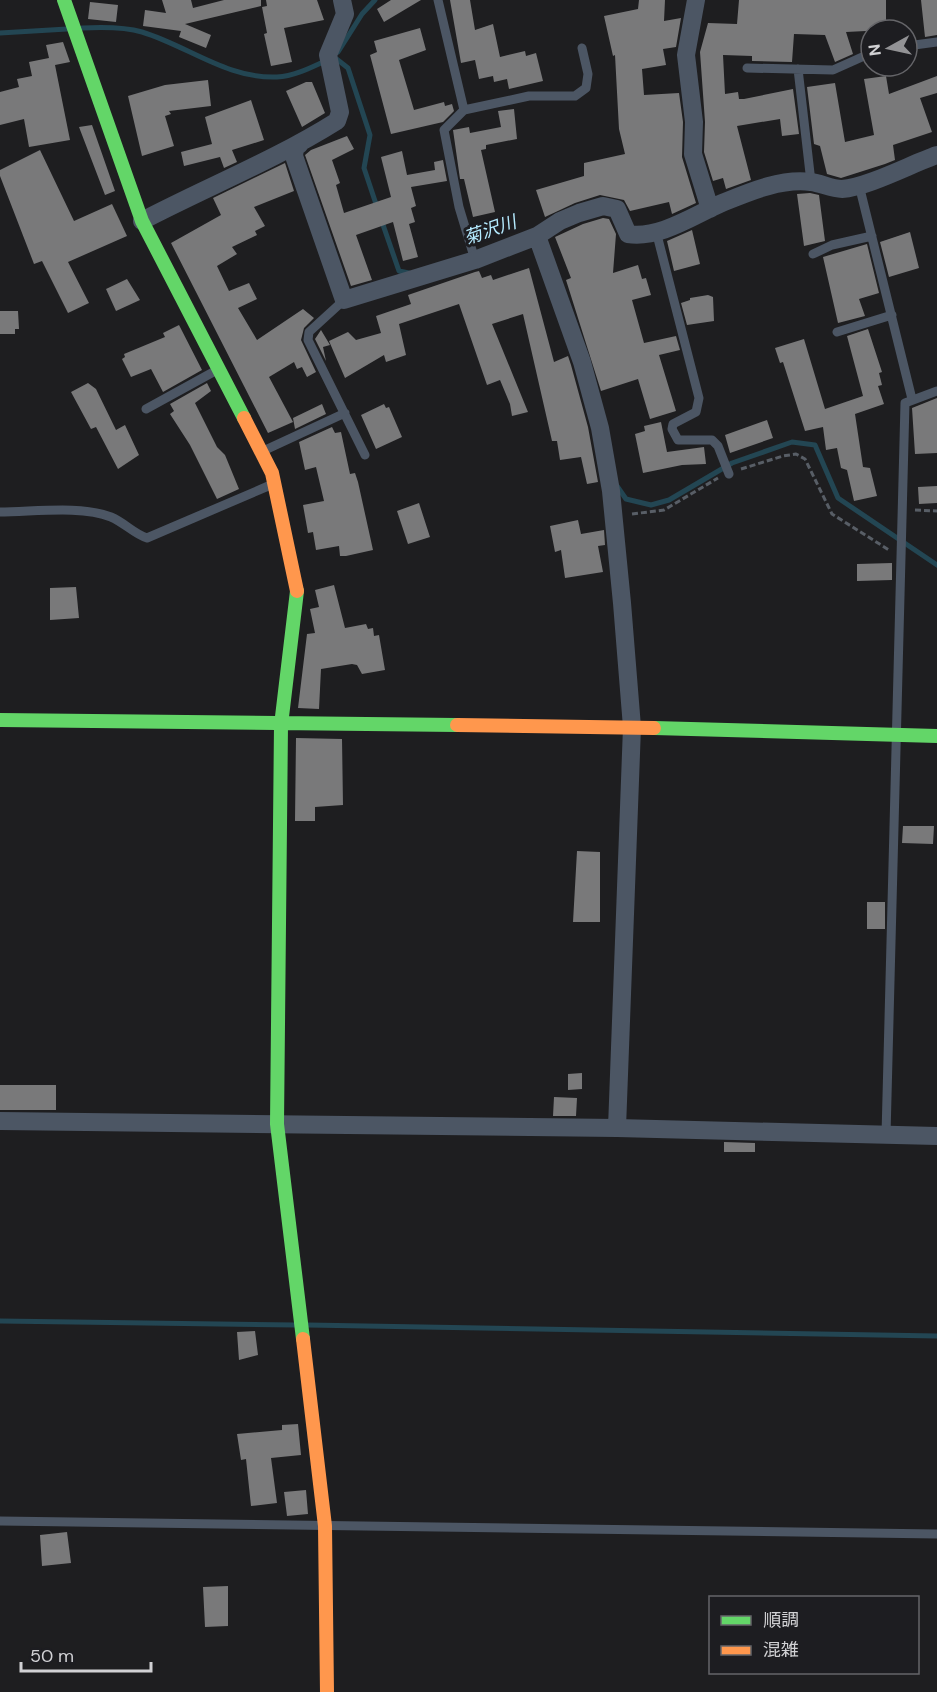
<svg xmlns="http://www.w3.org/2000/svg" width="937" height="1692" viewBox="0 0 937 1692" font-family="'DM Sans','Noto Sans JP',sans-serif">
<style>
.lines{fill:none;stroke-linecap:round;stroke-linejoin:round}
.stream{stroke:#234653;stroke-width:5}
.building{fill:#79797a}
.path{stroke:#585e66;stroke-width:3;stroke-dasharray:6 3;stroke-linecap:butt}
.lane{stroke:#4c5664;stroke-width:9}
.street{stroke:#4c5664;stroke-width:18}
.fast{stroke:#63d668;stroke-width:14}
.slow{stroke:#ff974d;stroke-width:14}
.labels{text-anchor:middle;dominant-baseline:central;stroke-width:6;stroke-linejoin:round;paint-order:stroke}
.water-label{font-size:18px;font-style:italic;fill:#b5ebff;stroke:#1d1d21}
</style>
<rect width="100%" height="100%" fill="#1e1e20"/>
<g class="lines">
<!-- stream -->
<path class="stream" d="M82 28C101 27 125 27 142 32 188 46 227 79 277 77 294 76 310 68 325 61
M0 33 67 29
M338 52 362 14 375 0
M334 57 348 68 370 135 364 168 377 207
M381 219 399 271 409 273
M617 486 626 499 651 505 669 500 732 463 792 442 815 445 838 498 937 565
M0 1321 295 1325
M308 1325 937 1336"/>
</g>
<!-- building -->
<path class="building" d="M162 0H191L193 8 224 0H261V6L185 24 211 35 206 48 179 37 181 31 143 26 145 10 166 13Z
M266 0H317L324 20 284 28 292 62 271 66 264 34 267 33 262 7 267 6Z
M391 0H421L384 22 377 9Z
M450 0H470L475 30 493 24 500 57 525 51 526 56 536 53 543 81 509 89 507 79 494 82 493 76 479 79 475 60 461 63Z
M639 0H665L664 21 681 18 676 47 663 49 666 65 642 69 644 95 679 93 683 122 682 157 696 203 672 214 669 202 630 211 624 200 600 195 575 203 545 217 536 190 584 176V163L625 154 619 129 615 55 613 56 604 16 638 9Z
M739 0H886V30L846 32 853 54 835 62 825 35 794 34 792 62 752 61V56L723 55 725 94 738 92 739 99H744L793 89 799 134 782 136 780 119 737 126 751 180 726 189 723 178 713 181 704 152 705 122 700 52 708 23 737 24Z
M921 0H937V35L925 37Z
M90 2 118 5 116 22 88 19Z
M420 28 426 50 399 60 414 110 444 102 445 106 452 104 454 111 443 122 391 134 370 55 377 52 374 41Z
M63 42 70 62 55 65 70 140 29 147 24 119 0 125V92L19 87 17 79 32 76 29 62 49 58 46 45Z
M886 76 889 94 937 76V93L920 98 932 132 893 145 895 160 885 164 841 178 827 174 820 146 814 144 807 87 835 83 845 142 874 135 864 79Z
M208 80 211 106 169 111 171 114 165 116 174 146 142 156 128 96 165 85Z
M306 82H312L325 113 302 127 286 91Z
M251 100 264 140 232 150 237 162 224 168 220 157 184 166 181 152 212 144 205 117Z
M514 109 517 139 486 145V149L481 150 495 212 473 217 464 179H460L453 130 469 127 470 133 501 127 498 111Z
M92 125 115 191 105 195 79 127Z
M347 136 354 149 332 160 340 183 336 185 344 213 391 197 381 157 402 151 407 175 435 170 434 162 443 160 447 181 411 187 416 206 411 208 415 222 409 224 418 257 403 261 393 222 356 235 372 280 351 286 305 155 311 150Z
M40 150 74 221 112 204 127 236 68 262 89 303 68 313 42 261 34 264 0 176V170Z
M285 163 294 191 254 207 265 226 255 231 257 235 232 247 237 254 217 266 229 291 249 283 257 299 238 308 257 340 303 309 314 318 304 328 301 340 316 372 307 377 302 367 297 369 294 362 269 377 293 422 268 433 171 243 221 215 213 198Z
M810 193 819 195 825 241 804 246 797 194Z
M603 218 609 219 616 234 613 273 638 265 642 279 646 278 651 295 632 300 644 343 676 336 680 350 659 355 676 411 650 419 638 379 601 391 566 280 571 278 555 237 583 224Z
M692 230 700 264 674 271 667 241Z
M910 232 919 268 889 277 880 242Z
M867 244 879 293 859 299 865 316 838 323 823 257Z
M529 268 554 362 568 356 571 365 588 427 598 482 587 484 581 457 560 460 557 441H552L523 314 492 324 528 412 512 416 510 404 500 380 487 385 459 304 399 324 406 355 386 362 384 355 345 378 329 341 348 332 356 340 381 333 376 316 411 304 408 295 475 272 479 271 482 278 491 275 493 280Z
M127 279 140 300 116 311 106 289Z
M708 295 713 297 714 321 687 325 681 303 690 300V298Z
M0 311H18L19 329H15V334H0Z
M179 325 202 370 163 392 151 369 131 377 122 359 125 357 124 354 165 337 163 333Z
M868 329 882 372 879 373 882 385 878 386 884 404 855 414 863 467 870 468 877 496 854 501 847 470 841 468 837 448 826 450 823 427 805 431 783 362 780 363 775 348 804 339 825 409 863 396 847 336Z
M321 330 330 345 323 347 326 361 315 339Z
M88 383 96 389 116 430 125 425 139 455 118 469 96 427 91 429 71 392Z
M207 383 211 391 195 403 217 447 225 455 239 489 217 499 190 445 170 414 174 411 170 404Z
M937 398V453L915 454 912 408Z
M322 404 326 414 295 429 293 418Z
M384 404 386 408 389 407 402 437 376 449 361 415Z
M767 420 773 438 730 453 725 435Z
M661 422 667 452 704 447 706 464 682 465 643 473 635 434 645 431 644 426Z
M332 427 335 433 341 432 350 474 355 473 358 482 373 550 346 556H340L339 546 316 550 313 532 308 533 303 505 324 501 316 467 305 470 299 442Z
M937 486V503L919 504 918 487Z
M419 503 430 537 408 544 397 511Z
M578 520 581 534 604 530 605 545 598 546 603 572 565 578 561 550 555 552 550 526Z
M892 563V580L857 581V564Z
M334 585 345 628 366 624 368 629 373 628 374 636 379 635 385 670 362 674 357 665 352 664 321 669 319 709 298 708 307 634 315 633 310 609 319 607 315 590Z
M76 587 79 618 50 620V588Z
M296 738 342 739 343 805 315 807V821H295Z
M903 826H934L933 844 902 843Z
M577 851 600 852V922H573Z
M867 902H885V929H867Z
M582 1073V1089L568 1090V1074Z
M0 1085H56V1110H0Z
M554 1097 577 1098 576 1116H553Z
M724 1142 755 1143V1152H724Z
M255 1331 258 1355 239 1360 237 1332Z
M298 1424 301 1455 271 1458 277 1503 251 1506 246 1459 241 1460 237 1434 282 1430V1425Z
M306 1490 308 1514 287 1516 284 1492Z
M67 1532 71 1563 42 1566 40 1535Z
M228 1586V1626L205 1627 203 1587Z"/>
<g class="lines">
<!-- path -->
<path class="path" d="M741 469 783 456 796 454 805 459 832 514 889 550
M915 510 937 511
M632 514 664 510 718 478"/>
<!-- lane -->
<path class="lane" d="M438 0 464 110
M907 46 937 42
M747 68 833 70 871 53
M798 69 811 182
M859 185 912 399
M656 231 699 398 696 412 673 424 672 429 678 440H712L718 446 729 474
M813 254 832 245 872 236
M475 260 459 207 444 130 464 110 529 96H575L586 88 588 74 582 48
M344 300 309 332 308 340 365 455
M837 332 892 315
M146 409 217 370
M263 451 345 413
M0 512C33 512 81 505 111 517 125 523 134 534 147 538L273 484
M886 1135 905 403 937 391
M0 1521 937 1534"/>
<!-- street -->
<path class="street" d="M696 0 686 55 694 122 693 154 710 209
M300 144 295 148 294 156 344 300 475 260 537 236 560 221 579 213 603 206 617 209 628 234C660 239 694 215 722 203 749 192 781 178 811 182 821 183 831 189 842 189 868 187 911 164 937 155
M142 221C207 187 275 160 337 121L340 112 328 55 345 14 342 0
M537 236 582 362 600 428 611 491 622 603 632 727 617 1128
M0 1121 617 1128 937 1136"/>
<!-- fast -->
<path class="fast" d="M64 0 142 221 244 418
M297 591 281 725 277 1124 303 1339
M0 720 457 725
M654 728 937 736"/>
<!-- slow -->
<path class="slow" d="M244 418 272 473 297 591
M457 725 654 728
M303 1339 325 1526 327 1692"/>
</g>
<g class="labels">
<!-- water labels -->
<g class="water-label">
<text transform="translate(490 230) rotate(-19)">菊沢川</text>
</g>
</g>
<!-- legend -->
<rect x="709" y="1596" width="210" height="78" fill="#1d1d21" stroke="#656569" stroke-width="1.5"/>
<rect x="721" y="1616" width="30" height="9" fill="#63d668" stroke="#656569" stroke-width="1.5"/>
<text x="763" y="1626" font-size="18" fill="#d1d1d4">順調</text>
<rect x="721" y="1646" width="30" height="9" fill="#ff974d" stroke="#656569" stroke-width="1.5"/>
<text x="763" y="1656" font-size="18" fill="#d1d1d4">混雑</text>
<!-- north arrow -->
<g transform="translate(889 48) rotate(262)"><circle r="28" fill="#1d1d21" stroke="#656569" stroke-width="1.5"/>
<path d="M0-4.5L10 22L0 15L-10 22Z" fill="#929295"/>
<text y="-9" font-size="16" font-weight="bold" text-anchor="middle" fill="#d1d1d4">N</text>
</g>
<!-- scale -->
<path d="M21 1662v9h130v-9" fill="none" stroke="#d1d1d4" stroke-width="3"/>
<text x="30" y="1662" font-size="18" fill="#d1d1d4" stroke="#1d1d21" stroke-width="4.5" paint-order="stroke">50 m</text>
</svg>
